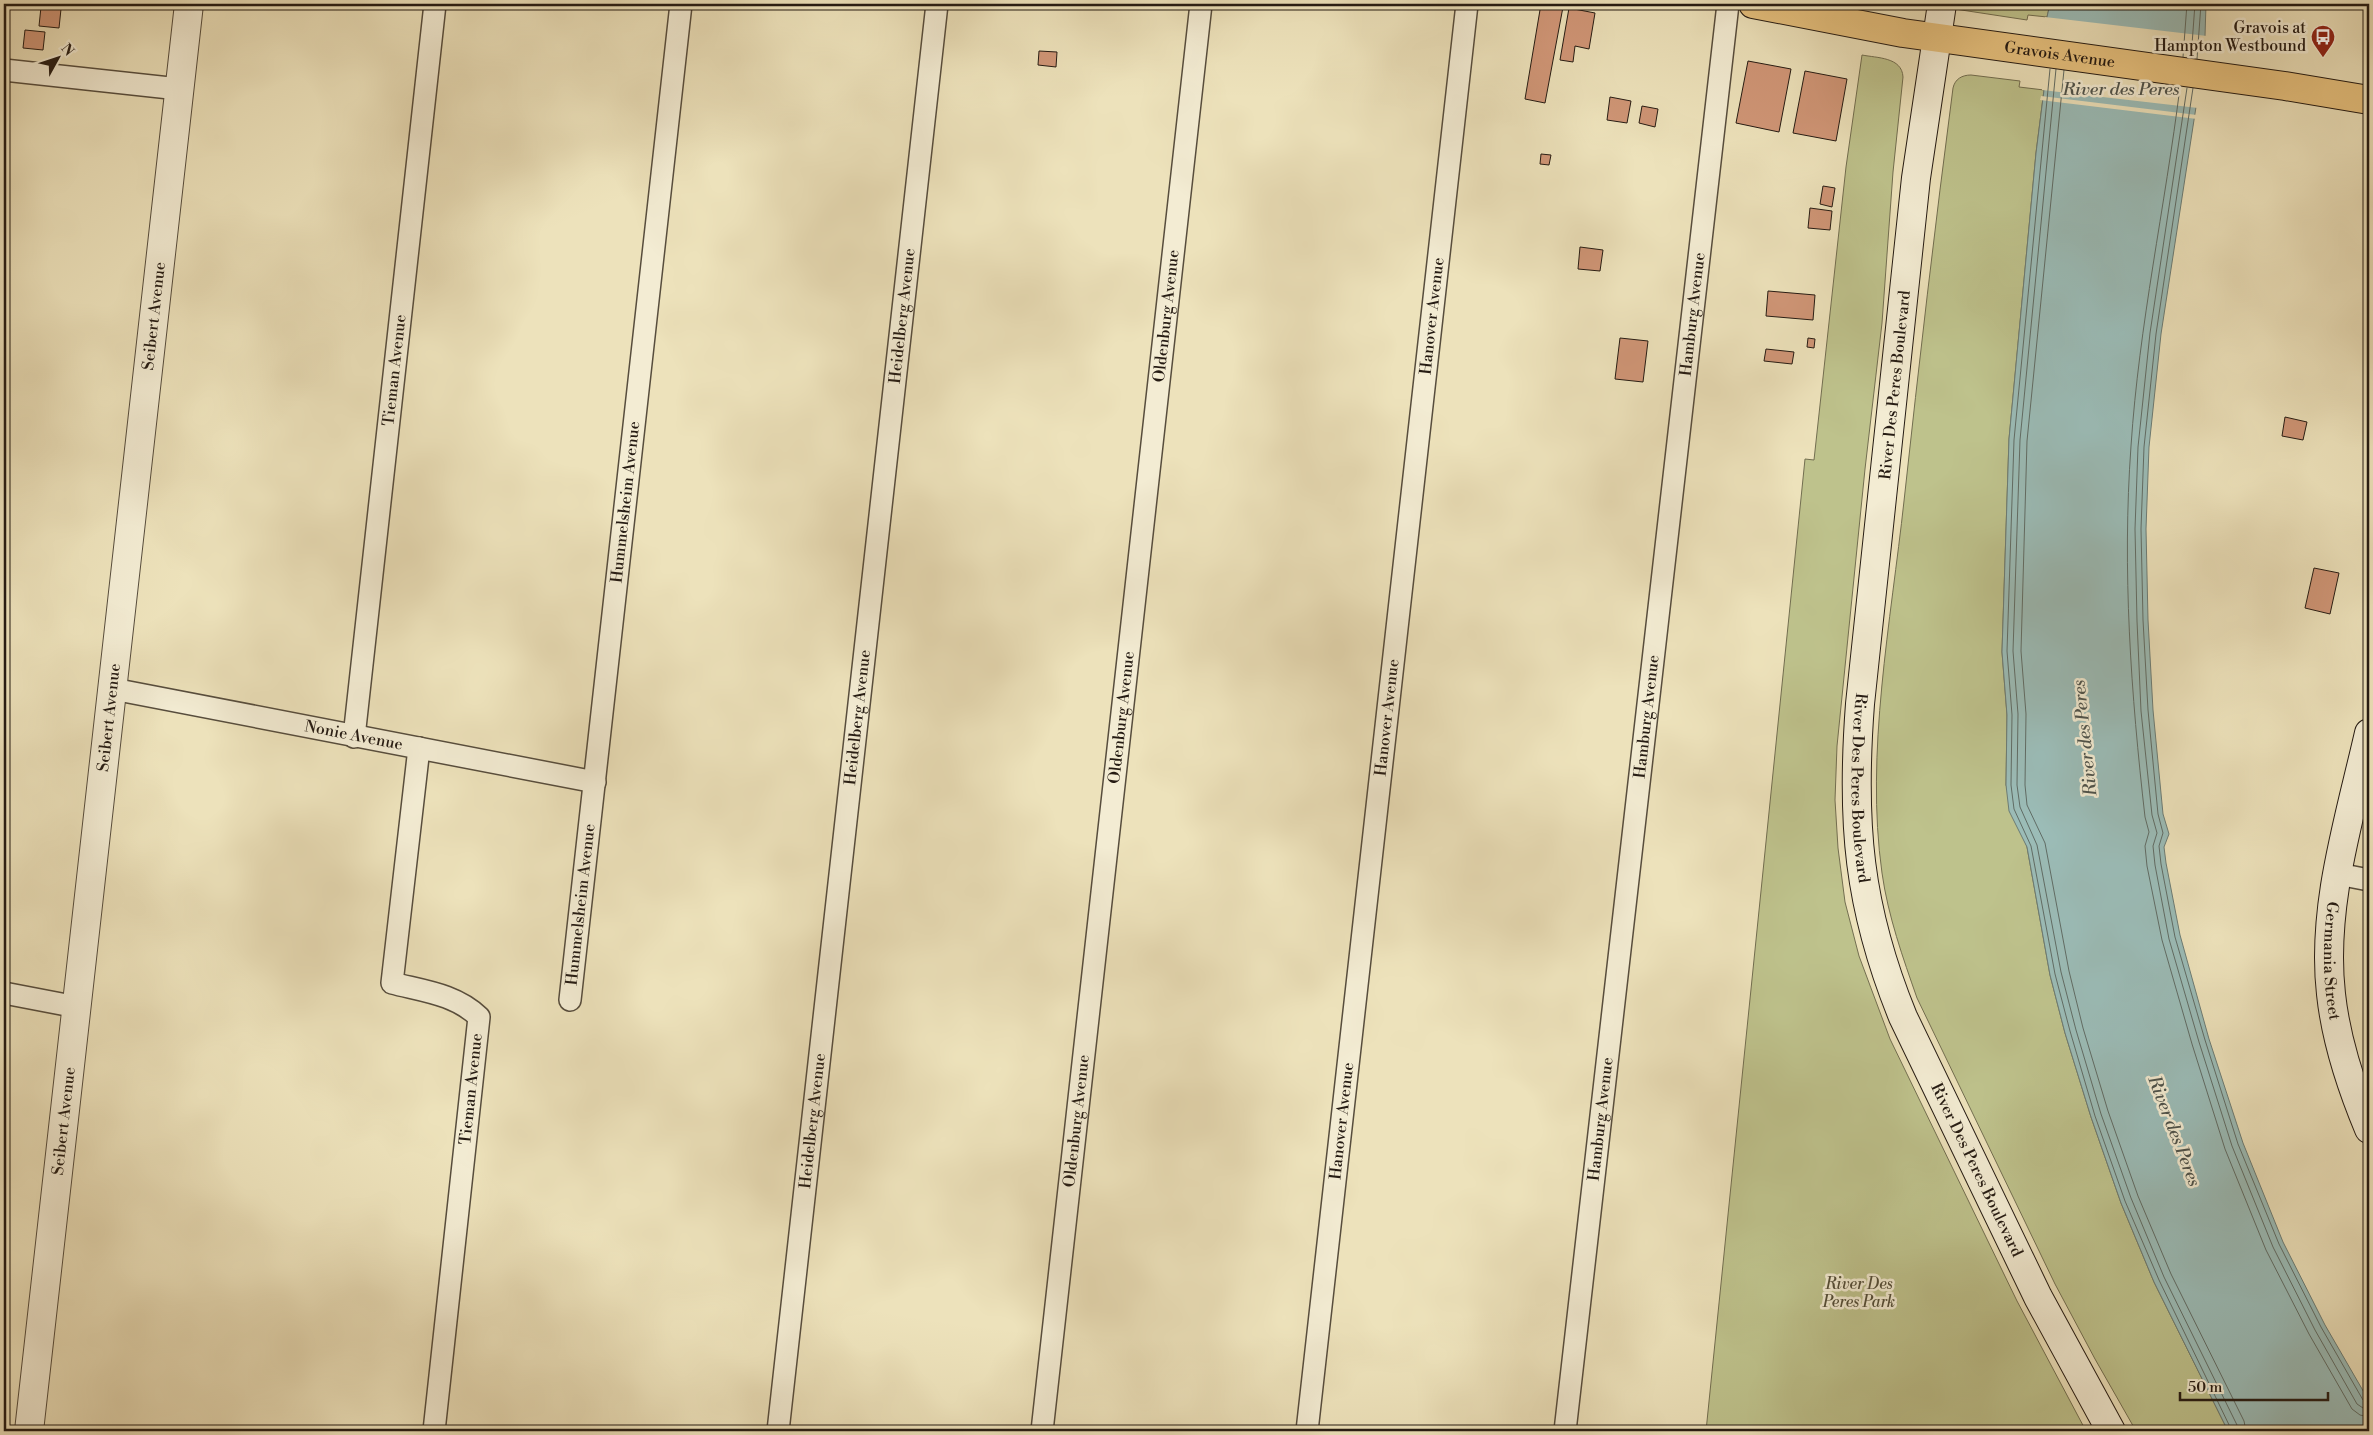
<svg xmlns="http://www.w3.org/2000/svg" width="2373" height="1435" viewBox="0 0 2373 1435" font-family="'Libre Bodoni',serif">
<style>
.green{fill:#bec28c;stroke:#726e50}
.water{fill:#9bbcb7;stroke:#6c7c75}
.pier{fill:#ede2bb}
.lines{fill:none;stroke-linecap:round;stroke-linejoin:round}
.shore{stroke:#606c65;stroke-width:1}
.building{fill:#d09677;stroke:#251b13}
.minor-casing{stroke:#574d3d;stroke-width:24}
.tertiary-casing{stroke:#574d3d;stroke-width:30}
.secondary-casing{stroke:#251b13;stroke-width:30}
.primary-casing{stroke:#251b13;stroke-width:30}
.minor{stroke:#f3ecd3;stroke-width:21}
.tertiary{stroke:#f3ecd3;stroke-width:28}
.secondary{stroke:#f3ecd3;stroke-width:28}
.primary{stroke:#e6c17e;stroke-width:28}
.labels{text-anchor:middle;dominant-baseline:central;stroke-width:5;stroke-linejoin:round;paint-order:stroke}
.poi-label{font-size:16px;fill:#251b13;stroke:#f3ecd3;text-anchor:end}
.street-label{font-size:16px;fill:#251b13;stroke:#f3ecd3}
.park-label{font-size:16px;font-style:italic;fill:#534d37;stroke:#f3ecd3}
.water-label{font-size:18px;font-style:italic;fill:#4e534c;stroke:#f3ecd3}
</style>
<rect width="100%" height="100%" fill="#ede2bb"/>
<filter id="stains"><feTurbulence type="fractalNoise" baseFrequency=".004" numOctaves="4"/><feColorMatrix values="0 0 0 0 .2 0 0 0 0 .09 0 0 0 0 .02 0 0 0 .5 -.17"/></filter>
<radialGradient id="worn" r=".72"><stop offset=".6" stop-color="#630" stop-opacity="0"/><stop offset="1" stop-color="#630" stop-opacity=".3"/></radialGradient>
<!-- green -->
<path class="green" d="M1922 4H2050L2047 17 2028 15 2027 20Z
M1862 55C1877 58 1902 57 1903 77L1893 172 1882 323 1865 469 1837 746 1835 800 1838 848 1845 902 1859 956 1890 1039 2017 1301 2086 1431H1706L1805 459 1814 460 1846 167Z
M1971 75 2020 81 2019 87 2044 90 2036 153 2009 439 2002 652 2007 715 2006 785 2027 847 2050 975 2065 1033 2091 1117 2121 1203 2154 1282 2228 1431H2136L2095 1359 2055 1284 1917 998C1903 958 1888 916 1882 873 1865 753 1891 621 1904 501 1919 363 1935 225 1953 88 1955 79 1962 75 1971 75Z"/>
<!-- water -->
<path class="water" d="M2050 4H2206L2205 36 2196 107 2161 334 2149 447 2146 529 2148 620 2153 710 2163 814 2169 834 2164 847 2166 863 2180 935 2209 1039 2243 1143 2283 1242 2325 1325 2369 1401V1431H2228L2154 1282 2121 1203 2091 1117 2065 1033 2050 975 2027 847 2009 811 2006 785 2007 715 2002 652 2009 439 2036 153 2044 90 2047 17Z"/>
<!-- pier -->
<path class="pier" d="M2045 17 2207 36 2198 108 2042 90Z
M2041 96 2197 115V119L2040 100Z"/>
<g class="lines">
<!-- shore -->
<path class="shore" d="M2183 57 2187 4
M2191 58 2195 4
M2197 59 2201 4
M2050 69 2014 440 2007 651 2012 715 2011 785 2014 809 2031 846 2055 974 2070 1031 2095 1116 2125 1201 2159 1280 2232 1431
M2056 69 2020 440 2013 651 2018 714 2017 785 2020 807 2037 845 2061 972 2076 1030 2101 1114 2131 1198 2164 1277 2237 1425 2238 1431
M2064 70 2027 441 2021 651 2026 714 2025 785 2027 805 2045 843 2069 971 2083 1028 2108 1111 2138 1196 2171 1274 2244 1421 2246 1431
M2180 87C2165 207 2139 325 2131 446 2122 570 2131 694 2145 817L2149 832 2145 846 2147 866 2162 940 2192 1044 2225 1149 2266 1250 2309 1334 2352 1409 2360 1415 2369 1417
M2187 88 2150 333 2138 447 2135 529 2137 621 2141 711 2152 815 2157 833 2153 846 2155 865 2169 939 2199 1042 2232 1146 2273 1247 2315 1330 2357 1404 2363 1408 2369 1409
M2193 88 2156 334 2144 447 2141 529 2143 620 2148 710 2158 814 2163 833 2159 846 2161 864 2175 937 2205 1040 2238 1144 2279 1244 2321 1327 2363 1400 2369 1403"/>
</g>
<!-- building -->
<path class="building" d="M1541 4 1563 7 1545 103 1525 99Z
M41 7 61 9 59 28 39 26Z
M1569 8 1595 13 1589 49 1575 46 1573 62 1560 60Z
M25 30 45 32 43 50 23 48Z
M1039 51 1057 52 1056 67 1038 65Z
M1748 61 1791 69 1779 132 1736 123Z
M1805 71 1847 79 1836 141 1793 133Z
M1610 97 1631 101 1627 123 1607 120Z
M1642 106 1658 109 1655 127 1639 123Z
M1541 154 1551 155 1549 165 1540 164Z
M1823 186 1835 188 1832 207 1820 204Z
M1810 208 1832 211 1830 230 1808 228Z
M1580 247 1603 250 1600 271 1578 269Z
M1768 291 1815 295 1813 320 1766 316Z
M1620 338 1648 341 1643 382 1615 379Z
M1808 338 1815 339 1814 348 1807 347Z
M1766 349 1794 352 1792 364 1764 361Z
M2285 417 2307 422 2303 440 2282 436Z
M2314 568 2339 573 2330 614 2305 608Z"/>
<g class="lines">
<defs>
<g id="minor">
<path d="M4 70 179 89"/>
<path id="s1" d="M113 689 595 782"/>
<path id="s2" d="M354 737 435 4"/>
<path d="M419 748 392 983C423 991 455 994 479 1017L434 1431"/>
<path d="M2338 874 2369 880"/>
<path d="M4 993 77 1007"/>
<path id="s3" d="M570 1000 681 4"/>
<path id="s4" d="M778 1431 937 4"/>
<path id="s5" d="M1042 1431 1201 4"/>
<path id="s6" d="M1307 1431 1467 4"/>
<path id="s7" d="M1565 1431 1728 4"/>
</g>
<g id="tertiary">
<path id="s8" d="M29 1431 189 4"/>
</g>
<g id="secondary">
<path id="s9" d="M1942 4 1916 178 1860 704C1851 822 1858 907 1903 1017L2038 1297 2111 1431"/>
<path id="s10" d="M2369 733C2350 817 2321 907 2331 994 2336 1041 2351 1086 2369 1129"/>
</g>
<g id="primary">
<path id="s11" d="M1753 4 1903 33 2285 86 2369 100"/>
</g>
</defs>
<!-- minor casing -->
<use href="#minor" class="minor-casing"/>
<!-- tertiary casing -->
<use href="#tertiary" class="tertiary-casing"/>
<!-- secondary casing -->
<use href="#secondary" class="secondary-casing"/>
<!-- primary casing -->
<use href="#primary" class="primary-casing"/>
<!-- minor -->
<use href="#minor" class="minor"/>
<!-- tertiary -->
<use href="#tertiary" class="tertiary"/>
<!-- secondary -->
<use href="#secondary" class="secondary"/>
<!-- primary -->
<use href="#primary" class="primary"/>
</g>
<!-- icons -->
<defs>
<symbol id="bus-pin" viewBox="-11 -11 22 30"><path d="M0 17L-7.5 6A9.5 9.5 0 1 1 7.5 6Z" fill="#8f2418" stroke="#f3ecd3"/><path d="M-5-6H5V4H4V6H2V4H-2V6H-4V4H-5ZM-3.5-4V0h7V-4ZM-3.5 1.2v1.5H-2V1.2ZM2 1.2v1.5H3.5V1.2Z" fill="#fff"/></symbol>
</defs>
<g fill-rule="evenodd">
<use href="#bus-pin" x="2309" y="23" width="28" height="38"/>
</g>
<g class="labels">
<!-- poi labels -->
<g class="poi-label">
<text x="2306" y="28">Gravois at<tspan x="2306" dy="18">Hampton Westbound</tspan></text>
</g>
<!-- street labels -->
<g class="street-label">
<text stroke="none"><textPath href="#s11" startOffset="311">Gravois Avenue</textPath></text>
<text stroke="none"><textPath href="#s8" startOffset="1122">Seibert Avenue</textPath></text>
<text stroke="none"><textPath href="#s4" startOffset="1122">Heidelberg Avenue</textPath></text>
<text stroke="none"><textPath href="#s5" startOffset="1122">Oldenburg Avenue</textPath></text>
<text stroke="none"><textPath href="#s6" startOffset="1122">Hanover Avenue</textPath></text>
<text stroke="none"><textPath href="#s7" startOffset="1124">Hamburg Avenue</textPath></text>
<text stroke="none"><textPath href="#s2" startOffset="369">Tieman Avenue</textPath></text>
<text transform="translate(1895 385) rotate(-84)">River Des Peres Boulevard</text>
<text stroke="none"><textPath href="#s3" startOffset="501">Hummelsheim Avenue</textPath></text>
<text stroke="none"><textPath href="#s5" startOffset="718">Oldenburg Avenue</textPath></text>
<text stroke="none"><textPath href="#s6" startOffset="718">Hanover Avenue</textPath></text>
<text stroke="none"><textPath href="#s7" startOffset="719">Hamburg Avenue</textPath></text>
<text stroke="none"><textPath href="#s8" startOffset="718">Seibert Avenue</textPath></text>
<text stroke="none"><textPath href="#s4" startOffset="718">Heidelberg Avenue</textPath></text>
<text stroke="none"><textPath href="#s1" startOffset="245">Nonie Avenue</textPath></text>
<text stroke="none"><textPath href="#s9" startOffset="789">River Des Peres Boulevard</textPath></text>
<text stroke="none"><textPath href="#s3" startOffset="96">Hummelsheim Avenue</textPath></text>
<text stroke="none"><textPath href="#s10" startOffset="232">Germania Street</textPath></text>
<text transform="translate(471 1089) rotate(-84)">Tieman Avenue</text>
<text stroke="none"><textPath href="#s8" startOffset="312">Seibert Avenue</textPath></text>
<text stroke="none"><textPath href="#s4" startOffset="312">Heidelberg Avenue</textPath></text>
<text stroke="none"><textPath href="#s5" startOffset="312">Oldenburg Avenue</textPath></text>
<text stroke="none"><textPath href="#s6" startOffset="312">Hanover Avenue</textPath></text>
<text stroke="none"><textPath href="#s7" startOffset="314">Hamburg Avenue</textPath></text>
<text stroke="none"><textPath href="#s9" startOffset="1194">River Des Peres Boulevard</textPath></text>
</g>
<!-- park labels -->
<g class="park-label">
<text x="1859" y="1284">River Des<tspan x="1859" dy="18">Peres Park</tspan></text>
</g>
<!-- water labels -->
<g class="water-label">
<text x="2121" y="89">River des Peres</text>
<text transform="translate(2085 738) rotate(-96)">River des Peres</text>
<text transform="translate(2174 1131) rotate(69)">River des Peres</text>
</g>
</g>
<!-- margin -->
<rect width="2373" height="1435" fill="none" stroke="#ede2bb" stroke-width="20"/>
<rect x="5" y="5" width="2363" height="1425" fill="none" stroke="#251b13" stroke-width="2.5"/>
<rect x="10" y="10" width="2353" height="1415" fill="none" stroke="#251b13"/>
<!-- north arrow -->
<g transform="translate(58 58) rotate(50)" stroke="#f3ecd3" stroke-width="4" paint-order="stroke">
<path d="M0-4L9 19L0 12L-9 19Z" fill="#251b13"/>
<text y="-8" font-size="14" font-weight="bold" text-anchor="middle" fill="#251b13">N</text>
</g>
<!-- scale -->
<path d="M2180 1392v8h148v-8" fill="none" stroke="#251b13" stroke-width="2.5"/>
<text x="2188" y="1392" font-size="15" fill="#251b13" stroke="#f3ecd3" stroke-width="4" paint-order="stroke">50 m</text>
<rect width="100%" height="100%" filter="url(#stains)"/>
<rect width="100%" height="100%" fill="url(#worn)"/>
</svg>
